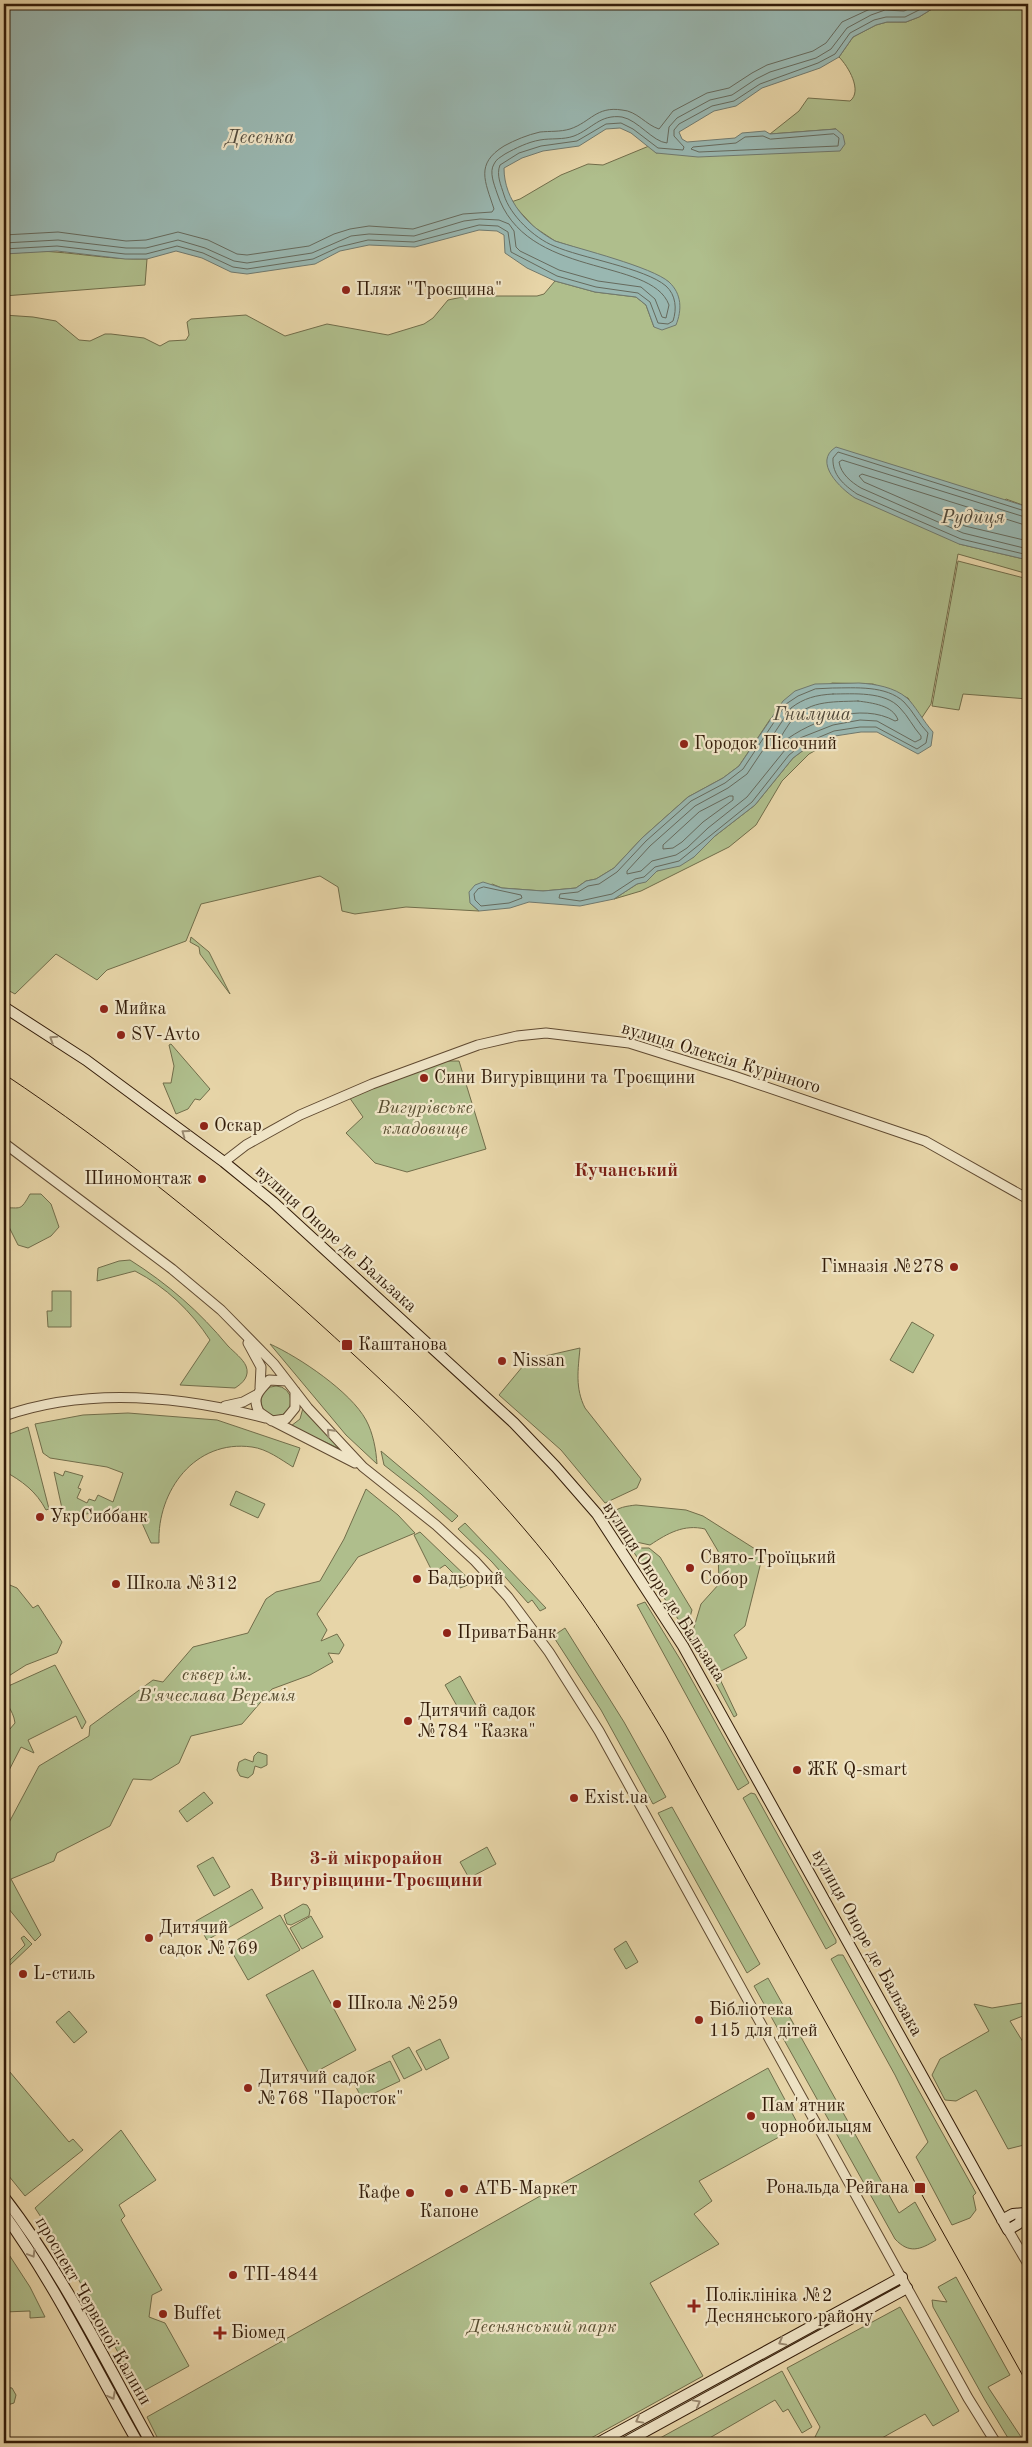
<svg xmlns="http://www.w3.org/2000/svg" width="1032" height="2447" viewBox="0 0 1032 2447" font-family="'Old Standard TT',serif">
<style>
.green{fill:#afbe8c;stroke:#716d4a}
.water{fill:#99b7b1;stroke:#70796e}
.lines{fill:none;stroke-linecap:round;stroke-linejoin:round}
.shore{stroke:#666a5d;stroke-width:1}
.tertiary-casing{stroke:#604a31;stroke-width:11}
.secondary-casing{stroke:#331c09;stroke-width:12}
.tertiary{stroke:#efe4c6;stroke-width:9}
.secondary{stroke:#efe4c6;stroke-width:10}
.tram{stroke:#331c09;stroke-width:1}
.oneway{stroke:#9a8a71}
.poi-dot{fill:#8f2418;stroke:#efe4c6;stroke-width:2}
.labels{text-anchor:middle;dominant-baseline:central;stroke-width:4.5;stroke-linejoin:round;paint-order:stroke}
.poi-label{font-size:18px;fill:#331c09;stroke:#efe4c6;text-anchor:start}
.street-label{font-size:18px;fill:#331c09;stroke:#efe4c6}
.park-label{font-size:18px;font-style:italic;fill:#584d30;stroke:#efe4c6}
.water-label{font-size:19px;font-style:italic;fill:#524a3b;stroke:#efe4c6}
.neighbourhood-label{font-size:19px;font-weight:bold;fill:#7a1f14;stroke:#efe4c6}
</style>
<rect width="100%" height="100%" fill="#e7d5a8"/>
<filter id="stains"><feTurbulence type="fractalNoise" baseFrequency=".004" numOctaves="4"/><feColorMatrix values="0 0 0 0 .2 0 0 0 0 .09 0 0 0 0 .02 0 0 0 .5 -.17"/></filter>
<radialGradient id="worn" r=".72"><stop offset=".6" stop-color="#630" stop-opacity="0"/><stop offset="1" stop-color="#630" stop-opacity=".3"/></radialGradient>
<!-- green -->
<path class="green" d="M940 4H971L992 7 1028 4V507L1006 499 959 544 1028 560V574L958 554 931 704 921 719 908 698 873 684 832 683 771 718 739 766 723 778 688 797 642 838 614 868 596 879 586 881 576 888 543 891 502 888 492 884 470 903 479 911 406 907 355 914 342 911 338 887 320 876 201 904 186 941 107 970 97 980 56 954 15 994 4 988V315L33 317 56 321 79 340 90 341 105 334H111L144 338 160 346 169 341 186 340 189 335 187 322 191 319 246 315 285 336 327 324 388 335 424 324 433 318 448 300 467 296H537L544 294 555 281 595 292 636 297 646 305 654 327 669 282 636 267 555 241 534 227 511 202 520 199 561 175 588 164 603 165 649 146 656 153 836 129 770 134 799 111 808 98 850 101C863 91 848 66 839 57L853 37 876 25 887 22H906L919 17Z
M37 251C74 252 110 260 147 259L145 285 4 296V254Z
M958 561 1028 579V699L963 694 959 710 932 706Z
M830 738 827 744 809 754 782 781 756 825 729 847 641 891 614 899 637 884 646 881 657 871 694 857 715 836 755 805 793 758 805 749Z
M191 937 209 952 230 994 200 954 199 947 190 942Z
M171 1044 210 1089 200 1100 195 1099 188 1109 176 1114 163 1083H171L174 1066 169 1045Z
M445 1061H459L486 1149 407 1172 375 1163 346 1133 363 1117 349 1097Z
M30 1194H41L51 1204 59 1227 51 1236 28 1248 18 1245 8 1225H4V1208C21 1207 20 1212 30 1194Z
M130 1260C168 1284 200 1312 228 1346 234 1352 243 1359 246 1366 250 1376 243 1383 235 1388L180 1385 210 1340C191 1311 166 1287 135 1271L97 1281 98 1268 119 1261Z
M52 1291H71V1327H48L47 1311H52Z
M912 1322 934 1335 913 1373 890 1360Z
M270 1344C299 1357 351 1392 366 1420 373 1433 376 1449 377 1464L346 1435Z
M580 1348C578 1370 575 1388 585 1408L641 1479 637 1488 605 1503 561 1450 499 1395 523 1366 545 1356Z
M261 1401a15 15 0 1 1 30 0a15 15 0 1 1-30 0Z
M303 1408 340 1449 291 1426 300 1419Z
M128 1413 217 1420 300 1448 293 1467C280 1459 267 1449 252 1447 195 1439 157 1491 159 1543H151L142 1523 132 1513 103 1512 68 1516 63 1513 54 1472 63 1476 65 1471 83 1476 78 1488 81 1489 77 1498 87 1503 89 1499 95 1501 98 1495 113 1502 123 1473 107 1467 50 1458 43 1453 35 1424 83 1415Z
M28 1427 49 1509 46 1510C36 1491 22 1481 4 1471V1436Z
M381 1451 458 1516 452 1522 421 1494 384 1465Z
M366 1489 398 1515 415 1533 358 1557 317 1614 327 1630 321 1641 337 1634 344 1645 339 1654 328 1653 333 1662 310 1675 272 1689 242 1724 191 1736 179 1763 151 1780 133 1779 110 1826 57 1853 54 1861 11 1879 41 1935 35 1941 4 1903V1832L39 1766 89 1736 90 1726 153 1680 163 1682 193 1647 248 1633 266 1599 276 1592 320 1581 344 1539Z
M236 1491 265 1504 258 1518 230 1505Z
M636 1505 686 1510 703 1516 763 1554 745 1626 734 1635 747 1658 717 1673 737 1715 734 1717 691 1637 701 1604 719 1584 718 1551 705 1529C684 1524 668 1533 650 1545L627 1540 611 1515C616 1507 628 1506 636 1505Z
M465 1523 546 1608 540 1611 532 1600 528 1603 492 1562 458 1529Z
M420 1532 473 1583 460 1588 458 1585 460 1580 445 1565 433 1573 414 1535Z
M631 1548H649L660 1557 692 1610 686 1631Z
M5 1583 17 1588 33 1608 38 1605 62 1642 57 1653 26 1665 4 1679Z
M645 1602 683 1664 749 1783 738 1790 637 1605Z
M565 1628 624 1722 666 1797 653 1804 601 1710 553 1636Z
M55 1665 86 1722 82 1729 76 1716 28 1740 34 1753 21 1747 4 1780V1736L15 1723C13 1708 4 1706 4 1688Z
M460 1676 476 1705 461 1713 445 1685Z
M258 1752 267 1755V1765L261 1768 255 1766 253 1774 248 1778 240 1776 237 1770 239 1762 245 1759 253 1762 254 1756Z
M204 1792 213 1803 187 1822 179 1811Z
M751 1793 755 1794 836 1940V1943L826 1949 743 1798Z
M672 1807 760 1964 747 1973 658 1813Z
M487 1847 496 1864 469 1878 460 1862Z
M213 1857 230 1887 214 1896 197 1866Z
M252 1889 263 1908 207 1940 196 1921Z
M303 1904 307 1905 310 1910 309 1916 291 1925 287 1924 284 1915Z
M280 1915 300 1950 248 1980 228 1945Z
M311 1916 323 1937 302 1949 290 1928Z
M24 1936 32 1944 9 1966 4 1961V1957L10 1960 25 1945 21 1938Z
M626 1941 638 1962 626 1969 614 1949Z
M838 1955H843L976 2193 973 2196 976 2210 970 2218 952 2225 916 2157 928 2142 895 2075 831 1959Z
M313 1970 356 2050 310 2075 266 1995Z
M768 1978 899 2213 915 2202 936 2240C920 2250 909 2254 895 2239L754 1986Z
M1028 2002V2014L1010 2021 1028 2050V2144L1008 2149 976 2090 956 2101 945 2100 932 2075 940 2059 989 2031 974 2004 992 2008Z
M69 2011 87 2032 74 2043 56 2022Z
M440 2039 449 2058 426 2070 416 2051Z
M409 2047 422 2070 404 2079 392 2056Z
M390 2061 400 2081 362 2099 352 2079Z
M4 2065 69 2142 73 2139 83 2150 25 2196 4 2170Z
M768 2068 799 2126 699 2181 712 2201 694 2214 719 2244 650 2283 703 2376 582 2443H160L147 2417Z
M121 2130 156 2180 119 2205 125 2216 121 2220 162 2290 152 2295 149 2317 165 2323 189 2366 140 2393 62 2249 35 2208Z
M4 2247 30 2287 45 2317 30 2318V2311L4 2312Z
M956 2277 1010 2375 988 2387 1025 2443H1011L985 2400 933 2307 932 2300 947 2302 938 2287Z
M900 2307 959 2411 933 2426 925 2414 873 2443H818L815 2437 820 2427 787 2368Z
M782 2371 812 2427 802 2433 788 2409 783 2412 775 2400 701 2443H651Z
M4 2387 12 2388 16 2395 14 2403 4 2406Z"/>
<!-- water -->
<path class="water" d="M4 4H957H940L919 17 906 22H887L876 25 853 37 839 57 820 68 762 88 736 106 714 111 679 132 682 139 687 142 735 138 742 133 765 131 770 134 836 129 843 135 845 144 840 151 698 157 656 153 631 133 620 128 606 129 579 146 543 151 522 158 504 168C504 201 528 226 555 241 580 249 652 267 669 282 682 294 682 310 676 325L662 330 654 327 646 305 636 297 595 292 555 281 527 268 505 253 504 235 497 231 479 230 415 247 369 245 340 251 315 264 247 274 231 272 202 258 176 251 147 259H125L57 251 4 254Z
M836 447 1028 507V560L959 544 855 498C841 489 812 462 836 447Z
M859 683C875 684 894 687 907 698 914 704 924 722 933 732L931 746 918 754 877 732H861L835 736 805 749 793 758 755 805 715 836 694 857 680 866 657 871 646 882 637 884 614 899 580 906 529 902 510 908 479 911 470 903 469 892 475 885 483 882 502 888 543 891 576 888 586 881 596 879 614 868 642 838 688 797 723 778 739 766 783 701 795 691 815 684Z"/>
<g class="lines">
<!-- shore -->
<path class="shore" d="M834 134 839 138 838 146 699 152 691 149 693 147 736 143 745 137 763 136 770 139Z
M4 235 58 232 126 241 146 240 178 232 208 240 237 254 247 255 309 246 334 234 350 229 369 226 413 229 463 214 492 212 494 209C485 181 475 164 504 146 515 140 527 135 540 132 550 131 560 132 570 129 591 122 596 106 622 110 637 111 646 125 659 129L673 111 707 93 729 88 752 73 767 65 813 51 826 43 842 22 881 4
M4 243 58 240 126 248H146L178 240 205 248 234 261 247 263 312 253 351 236 369 234 414 236 464 221 480 219 499 220 509 224 514 231 516 247 520 251 559 270 598 281 641 287 655 299 662 317 666 318 669 305C651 256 525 280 497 193 494 184 489 172 494 164 496 159 501 157 505 154 516 148 528 142 540 140 551 138 563 140 574 136 592 129 600 114 622 117 638 120 653 142 667 143L669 127 677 118 710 100 732 95 756 79 770 72 816 58 831 49 847 28 871 15 885 10 904 11 919 4
M4 249 57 246 125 254H146L177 246 203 253 233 267 247 269 313 259 339 247 368 240 414 242 479 225 498 226 508 232 511 252 557 276 596 287 638 293 650 302 658 323 668 324 673 321C677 309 676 295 666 286 645 268 581 258 554 246 534 238 510 215 504 195 501 185 496 175 500 165L519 153 541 146 577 141 606 124 621 123 633 129 658 148 683 150 684 147 674 136V130L679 124 712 106 734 101 760 84 818 63 835 54 850 33 874 20 886 17H905L931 4
M1028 512 838 452 833 458C832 475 844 485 857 494L961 539 1028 555
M1028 518 842 460 839 462C841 474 851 482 861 488L963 533 1028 549
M1028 526 862 474 859 476 864 482 965 526 1028 541
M833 688C855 688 886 685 904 702 913 711 919 724 928 733L926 743 917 749 876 727H860L834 731 803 744 789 755 752 802 679 861 655 867 644 877 635 879 612 894 580 901 559 898 560 894 578 892 588 886 599 884 617 872 646 841 691 801 725 783 743 769 786 704 798 696 815 689Z
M833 694C853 694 885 691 900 708 908 716 913 727 921 736V739L915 742 877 721 860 720 833 725 800 738 785 750 747 797 708 828 687 848 676 855 652 861 641 871 627 874V871L650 846 695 806 728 788 747 774 791 708C804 698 816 695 833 694Z
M858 701C872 703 893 705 898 720L895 721C861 702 812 720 783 742L780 741C781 735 786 729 789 724 806 700 831 702 858 701Z
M730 796H733V800L703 822 682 842 673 848 663 849V845L699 812Z
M484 887 521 895 522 898 509 903 481 906 475 900 474 894 478 889Z"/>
<defs>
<path id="tertiary" d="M4 1143 172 1269 221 1310 274 1364 308 1408 363 1467 436 1525 475 1561 508 1597 549 1652 599 1731 968 2398 996 2443
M224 1162 246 1145 300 1115 372 1084 478 1045 517 1036 546 1033 629 1043 734 1076 925 1141 1028 1199
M248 1343 261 1367 260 1388
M287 1381 269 1380C260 1391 251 1396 259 1412L272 1421 286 1419 295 1408V1391
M225 1406 243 1402 256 1395
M4 1416C87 1387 181 1396 265 1418
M273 1421 355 1463
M1008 2230 1028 2264"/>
<path id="secondary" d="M4 1007 86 1060 224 1162 273 1202 514 1423 556 1467 597 1514 683 1646 1008 2230 1018 2224 1028 2212
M4 2197C62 2272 105 2360 151 2443
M4 2214C56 2286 94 2366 138 2443
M1002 2220 1013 2214 1025 2213
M598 2443 902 2277
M624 2443 907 2288"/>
</defs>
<!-- tertiary casing -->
<use href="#tertiary" class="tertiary-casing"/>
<!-- secondary casing -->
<use href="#secondary" class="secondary-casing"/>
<!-- tertiary -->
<use href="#tertiary" class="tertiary"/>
<!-- secondary -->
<use href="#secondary" class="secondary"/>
<!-- tram -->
<path class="tram" d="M4 1074C115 1148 220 1233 319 1323 402 1398 480 1473 550 1560 593 1615 629 1674 665 1734L1028 2385"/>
</g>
<!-- one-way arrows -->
<defs><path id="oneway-chevron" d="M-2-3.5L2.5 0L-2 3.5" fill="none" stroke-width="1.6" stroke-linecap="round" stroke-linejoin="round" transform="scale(1.25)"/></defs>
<g class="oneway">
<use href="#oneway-chevron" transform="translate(53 1039) rotate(-147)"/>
<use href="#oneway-chevron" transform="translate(185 1133) rotate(-144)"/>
<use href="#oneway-chevron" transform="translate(330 1432) rotate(-133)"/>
<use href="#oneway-chevron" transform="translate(32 2254) rotate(59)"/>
<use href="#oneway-chevron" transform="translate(782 2342) rotate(151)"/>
<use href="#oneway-chevron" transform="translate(112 2396) rotate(62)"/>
<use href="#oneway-chevron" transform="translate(697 2403) rotate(-29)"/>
<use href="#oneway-chevron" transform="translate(639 2420) rotate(151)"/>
</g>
<!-- markers -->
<g class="poi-dot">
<circle cx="346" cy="290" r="5"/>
<circle cx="684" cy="744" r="5"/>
<circle cx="104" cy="1009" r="5"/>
<circle cx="121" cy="1035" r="5"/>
<circle cx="424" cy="1078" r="5"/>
<circle cx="204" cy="1126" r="5"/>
<circle cx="202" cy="1179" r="5"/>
<circle cx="954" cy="1267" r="5"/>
<rect x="341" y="1339" width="12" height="12" rx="2.5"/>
<circle cx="502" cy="1361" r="5"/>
<circle cx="40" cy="1517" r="5"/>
<circle cx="690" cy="1568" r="5"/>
<circle cx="417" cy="1579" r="5"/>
<circle cx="116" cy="1584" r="5"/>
<circle cx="447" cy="1633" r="5"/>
<circle cx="408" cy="1721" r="5"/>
<circle cx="797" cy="1770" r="5"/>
<circle cx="574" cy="1798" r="5"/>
<circle cx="149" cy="1938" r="5"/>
<circle cx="23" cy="1974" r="5"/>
<circle cx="337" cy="2004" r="5"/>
<circle cx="699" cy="2020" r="5"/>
<circle cx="248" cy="2088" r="5"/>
<circle cx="751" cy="2116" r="5"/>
<rect x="914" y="2182" width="12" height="12" rx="2.5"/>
<circle cx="464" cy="2189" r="5"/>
<circle cx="410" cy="2193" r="5"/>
<circle cx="449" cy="2193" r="5"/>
<circle cx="233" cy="2275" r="5"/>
<path d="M691.5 2298.5h5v5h5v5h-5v5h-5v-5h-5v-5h5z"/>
<circle cx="163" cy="2314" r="5"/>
<path d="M217.5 2325.5h5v5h5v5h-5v5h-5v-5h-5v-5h5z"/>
</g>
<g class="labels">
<!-- poi labels -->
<g class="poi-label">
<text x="356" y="290">Пляж "Троєщина"</text>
<text x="694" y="744">Городок Пісочний</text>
<text x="114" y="1009">Мийка</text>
<text x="131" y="1035">SV-Avto</text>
<text x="434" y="1078">Сини Вигурівщини та Троєщини</text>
<text x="214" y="1126">Оскар</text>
<text x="192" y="1179" text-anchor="end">Шиномонтаж</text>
<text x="944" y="1267" text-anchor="end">Гімназія №278</text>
<text x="358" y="1345">Каштанова</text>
<text x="512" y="1361">Nissan</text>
<text x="50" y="1517">УкрСиббанк</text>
<text x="700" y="1558">Свято-Троїцький<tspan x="700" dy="21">Собор</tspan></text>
<text x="427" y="1579">Бадьорий</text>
<text x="126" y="1584">Школа №312</text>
<text x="457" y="1633">ПриватБанк</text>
<text x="418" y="1711">Дитячий садок<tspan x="418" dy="21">№784 "Казка"</tspan></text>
<text x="807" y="1770">ЖК Q-smart</text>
<text x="584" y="1798">Exist.ua</text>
<text x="159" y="1928">Дитячий<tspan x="159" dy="21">садок №769</tspan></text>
<text x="33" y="1974">L-стиль</text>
<text x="347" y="2004">Школа №259</text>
<text x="709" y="2010">Бібліотека<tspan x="709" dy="21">115 для дітей</tspan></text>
<text x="258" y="2078">Дитячий садок<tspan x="258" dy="21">№768 "Паросток"</tspan></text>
<text x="761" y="2106">Пам'ятник<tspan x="761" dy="21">чорнобильцям</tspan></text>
<text x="909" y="2188" text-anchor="end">Рональда Рейгана</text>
<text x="474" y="2189">АТБ-Маркет</text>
<text x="400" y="2193" text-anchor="end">Кафе</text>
<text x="449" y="2212" text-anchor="middle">Капоне</text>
<text x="243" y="2275">ТП-4844</text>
<text x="705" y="2296">Поліклініка №2<tspan x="705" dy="21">Деснянського району</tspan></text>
<text x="173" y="2314">Buffet</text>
<text x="231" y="2333">Біомед</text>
</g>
<!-- street labels -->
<g class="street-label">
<text transform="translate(721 1058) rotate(17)">вулиця Олексія Курінного</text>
<text transform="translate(336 1239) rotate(42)">вулиця Оноре де Бальзака</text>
<text transform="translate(664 1592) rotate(57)">вулиця Оноре де Бальзака</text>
<text transform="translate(867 1943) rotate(61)">вулиця Оноре де Бальзака</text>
<text transform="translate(93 2311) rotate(60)">проспект Червоної Калини</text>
</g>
<!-- park labels -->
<g class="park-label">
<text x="425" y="1108">Вигурівське<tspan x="425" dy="21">кладовище</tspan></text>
<text x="217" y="1675">сквер ім.<tspan x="217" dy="21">В'ячеслава Веремія</tspan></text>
<text x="542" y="2327">Деснянський парк</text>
</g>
<!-- water labels -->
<g class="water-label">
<text x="260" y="138">Десенка</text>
<text x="973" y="518">Рудиця</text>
<text x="812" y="715">Гнилуша</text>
</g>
<!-- neighbourhood labels -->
<g class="neighbourhood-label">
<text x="626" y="1171">Кучанський</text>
<text x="376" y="1859">3-й мікрорайон<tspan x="376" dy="22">Вигурівщини-Троєщини</tspan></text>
</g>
</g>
<!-- margin -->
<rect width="1032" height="2447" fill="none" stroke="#e7d5a8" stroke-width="20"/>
<rect x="5" y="5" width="1022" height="2437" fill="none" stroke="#331c09" stroke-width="2.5"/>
<rect x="10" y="10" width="1012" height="2427" fill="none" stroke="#331c09"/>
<rect width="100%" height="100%" filter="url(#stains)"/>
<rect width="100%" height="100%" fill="url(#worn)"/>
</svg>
